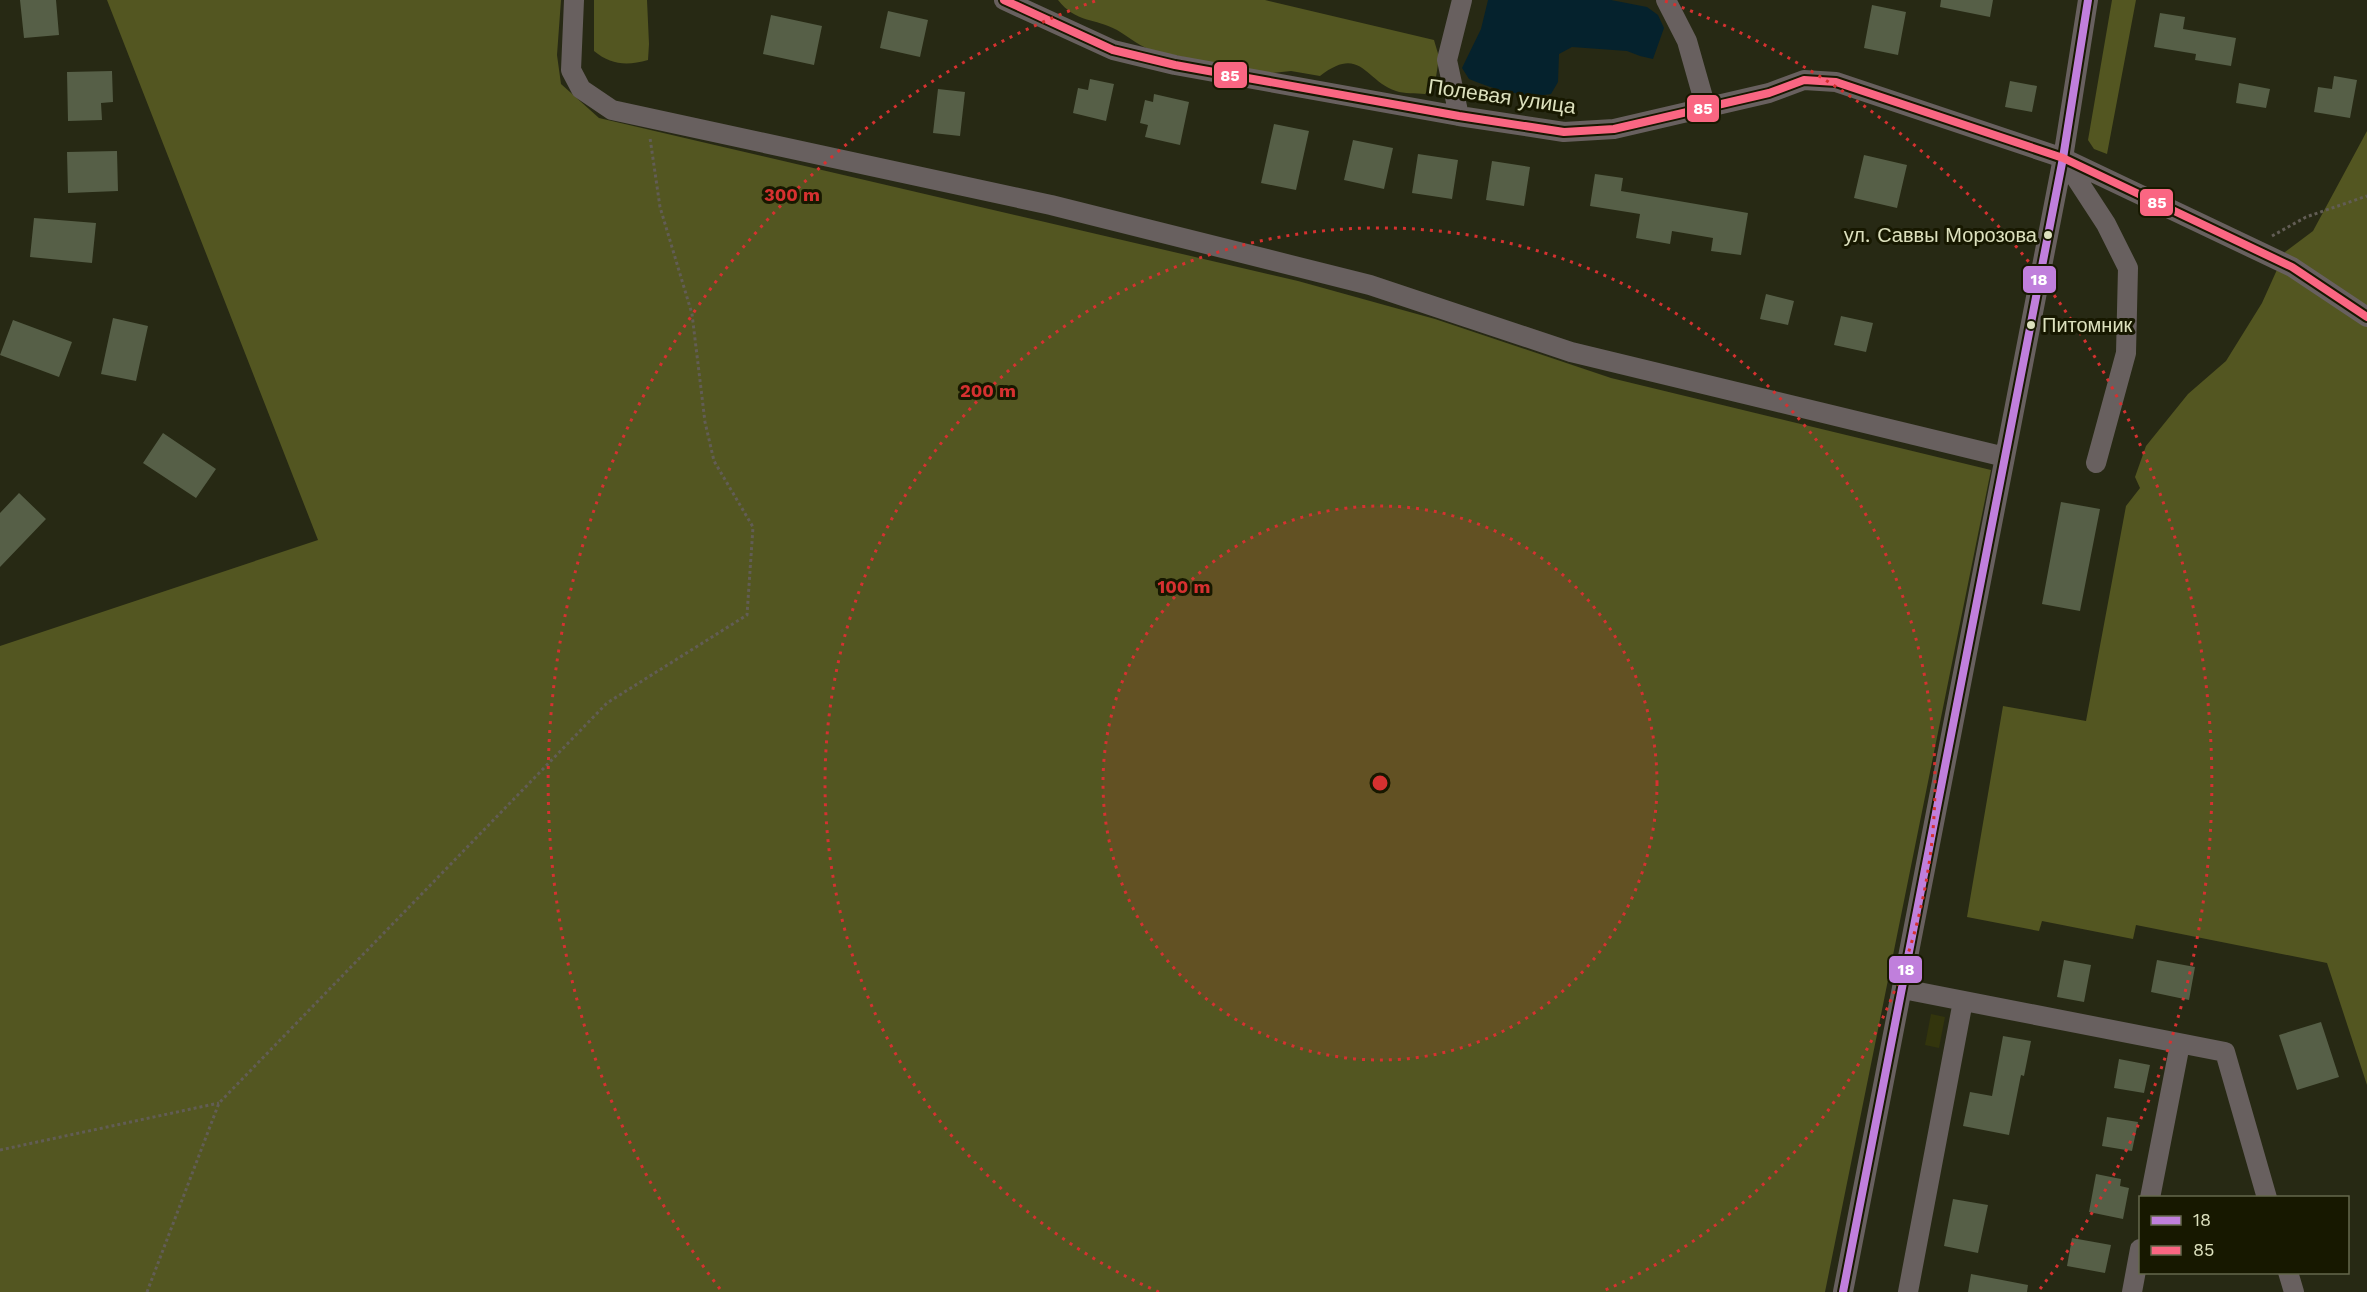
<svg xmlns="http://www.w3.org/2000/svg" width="2367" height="1292" viewBox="0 0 2367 1292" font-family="'Work Sans',sans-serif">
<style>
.built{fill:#33350d}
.green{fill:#535621}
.water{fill:#05222d}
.building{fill:#565f47}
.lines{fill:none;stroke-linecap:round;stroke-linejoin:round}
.path{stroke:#625d55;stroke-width:3;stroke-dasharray:3 3;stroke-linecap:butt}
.minor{stroke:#68605f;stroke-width:20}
.bus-1-casing{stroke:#171800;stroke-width:12}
.bus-2-casing{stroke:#171800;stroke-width:12}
.bus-1{stroke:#c07fdc;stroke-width:8}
.bus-2{stroke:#fa6682;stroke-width:8}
.ring{fill:none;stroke:#d63130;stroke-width:3;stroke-dasharray:3 6}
.bus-dot{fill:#dde1be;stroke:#171800;stroke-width:2}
.labels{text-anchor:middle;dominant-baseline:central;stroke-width:6;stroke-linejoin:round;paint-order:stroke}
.bus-label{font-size:20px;fill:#dde1be;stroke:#171800;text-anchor:end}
.street-label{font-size:21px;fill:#dde1be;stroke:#171800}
.centre{fill:#d63130;stroke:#171800;stroke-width:3}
.ring-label{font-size:18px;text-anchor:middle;font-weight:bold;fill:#d63130;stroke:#171800;stroke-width:6;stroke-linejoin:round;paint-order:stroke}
.line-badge{stroke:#171800;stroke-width:2}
.badge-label{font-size:16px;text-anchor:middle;font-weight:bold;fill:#fff}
</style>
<rect width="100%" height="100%" fill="#272914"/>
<!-- built -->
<path class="built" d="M1931 1014 1945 1017 1939 1048 1925 1045Z"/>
<!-- green -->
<path class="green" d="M107 0H561L557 55 561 84 599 118 1298 281 1435 319 1611 378 1991 470 1825 1292H0V646L318 540Z
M594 0H647L649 44 648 60C627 66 611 65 594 51Z
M1058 0H1265L1434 40 1439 57 1435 84 1425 94C1416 93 1404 94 1396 91 1365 81 1361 44 1320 76L1291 71 1263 74 1155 51C1140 47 1130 38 1117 30 1095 18 1076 23 1058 0Z
M2112 0H2136L2107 154 2094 149 2088 140Z
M2367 131V1085L2327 963 2136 925 2133 939 2042 921 2039 931 1967 917 2003 706 2086 721 2126 506 2140 488 2135 477 2146 446 2188 394 2226 361 2262 303 2285 252 2313 231Z"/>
<!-- water -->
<path class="water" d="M1488 0H1611L1647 7 1658 15 1664 28 1653 59 1640 56 1627 51 1572 47 1559 54 1558 82 1551 94C1526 99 1492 89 1469 79L1462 68 1481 29Z"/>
<!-- building -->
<path class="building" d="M20 0H56L59 35 24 38Z
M1941 0H1993L1990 17 1940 7Z
M1872 5 1906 12 1898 55 1864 48Z
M888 11 928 20 920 57 880 48Z
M2160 13 2185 17 2183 29 2236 38 2231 66 2195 60 2196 54 2154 47Z
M771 15 822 26 814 65 763 54Z
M112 71 113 102 101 103 102 120 68 121 67 72Z
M2334 76 2357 80 2350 118 2314 112 2318 87 2332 89Z
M1090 79 1114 84 1106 121 1073 113 1078 88 1088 90Z
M2010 81 2037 86 2032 112 2005 107Z
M2239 83 2270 89 2266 108 2236 103Z
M938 89 965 92 960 136 933 133Z
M1154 94 1189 102 1180 145 1145 137 1148 125 1140 123 1145 100 1153 102Z
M1274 124 1309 131 1296 190 1261 183Z
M1353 140 1393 148 1384 189 1344 180Z
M117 151 118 191 68 193 67 152Z
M1418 154 1458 160 1452 199 1412 193Z
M1864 155 1907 165 1897 208 1854 198Z
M1492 161 1530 167 1524 206 1486 200Z
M1595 174 1623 178 1621 191 1748 213 1741 255 1711 251 1713 238 1672 231 1670 244 1636 238 1640 214 1590 206Z
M34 218 96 223 92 263 30 257Z
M1766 294 1794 301 1788 325 1760 319Z
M1841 316 1873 323 1866 352 1834 345Z
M113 318 148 326 136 381 101 374Z
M13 320 72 342 59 377 0 355Z
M163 433 216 469 196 498 143 463Z
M19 493 46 519 0 567V513Z
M2061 502 2100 509 2080 611 2042 604Z
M2064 960 2091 965 2084 1002 2057 997Z
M2157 960 2195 967 2189 1000 2151 992Z
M2321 1022 2339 1077 2297 1090 2279 1035Z
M2003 1036 2031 1041 2024 1076 2021 1075 2009 1135 1963 1126 1970 1092 1992 1096Z
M2119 1059 2150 1065 2144 1093 2114 1088Z
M2107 1117 2138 1122 2132 1151 2102 1146Z
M2096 1174 2121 1179 2120 1186 2129 1188 2123 1219 2089 1212Z
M1953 1199 1988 1205 1978 1253 1944 1246Z
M2072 1238 2111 1245 2105 1273 2067 1266Z
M1971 1274 2028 1285 2027 1292H1968Z"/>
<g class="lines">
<!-- path -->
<path class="path" d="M2272 236 2306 217 2367 196
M0 1150 219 1103
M147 1292 219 1103 607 703 747 615 753 527 714 461 705 422 692 314 660 207 650 138"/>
<!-- minor -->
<path class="minor" d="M574 0 571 70 581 89 612 110 1051 205 1370 285 1571 352 2005 457
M1004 0 1113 50 1175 65 1459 116 1564 132 1614 129 1769 93 1804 80 1836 82 2063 158 2292 267 2367 317
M1666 0 1687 41 1706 108
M1459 116 1447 60 1462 0
M2063 158 2106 224 2128 268 2126 353 2096 463
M1903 989 2225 1052 2267 1198
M2150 1198 2180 1044
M2288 1272 2294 1292
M1843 1292 2063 158 2088 0
M1908 1292 1963 1001
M2132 1292 2140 1249"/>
<defs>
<path id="bus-1" d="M1843 1292 2063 158 2088 0"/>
<path id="bus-2" d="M1004 0 1113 50 1175 65 1459 116 1564 132 1614 129 1769 93 1804 80 1836 82 2063 158 2292 267 2367 317"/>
</defs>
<!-- bus-1 casing -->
<use href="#bus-1" class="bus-1-casing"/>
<!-- bus-2 casing -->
<use href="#bus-2" class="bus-2-casing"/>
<!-- bus-1 -->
<use href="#bus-1" class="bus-1"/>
<!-- bus-2 -->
<use href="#bus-2" class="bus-2"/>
</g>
<!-- distance rings -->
<circle cx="1380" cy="783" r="277" fill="#d63130" fill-opacity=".12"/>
<g class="ring">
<circle cx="1380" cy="783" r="277"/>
<path d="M1159 1292A555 555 0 1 1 1601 1292"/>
<path d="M720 1289A832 832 0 0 1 1095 1M1665 1A832 832 0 0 1 2040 1289"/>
</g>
<!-- markers -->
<g class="bus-dot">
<circle cx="2048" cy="235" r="5"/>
<circle cx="2031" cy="325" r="5"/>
</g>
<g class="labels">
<!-- bus labels -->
<g class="bus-label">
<text x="2037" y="235">ул. Саввы Морозова</text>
<text x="2042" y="325" text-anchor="start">Питомник</text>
</g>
<!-- street labels -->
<g class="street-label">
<text transform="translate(1502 96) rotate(8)">Полевая улица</text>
</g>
</g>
<circle cx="1380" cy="783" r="9" class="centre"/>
<g class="ring-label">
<text x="792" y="201">300 m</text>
<text x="988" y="397">200 m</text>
<text x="1184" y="593">100 m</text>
</g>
<g class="line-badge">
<rect x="1213" y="61" width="35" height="28" rx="6" fill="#fa6682"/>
<rect x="1686" y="94" width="34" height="29" rx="6" fill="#fa6682"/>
<rect x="2139" y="188" width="35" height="29" rx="6" fill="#fa6682"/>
<rect x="2022" y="265" width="35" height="29" rx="6" fill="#c07fdc"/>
<rect x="1888" y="955" width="35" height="29" rx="6" fill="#c07fdc"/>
</g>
<g class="badge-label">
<text x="1230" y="81">85</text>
<text x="1703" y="114">85</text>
<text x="2157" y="208">85</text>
<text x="2039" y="285">18</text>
<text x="1906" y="975">18</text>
</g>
<!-- legend -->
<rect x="2139" y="1196" width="210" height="78" fill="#171800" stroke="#66684c" stroke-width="1.5"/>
<rect x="2151" y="1216" width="30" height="9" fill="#c07fdc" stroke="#66684c" stroke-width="1.5"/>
<text x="2193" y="1226" font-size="18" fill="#dde1be">18</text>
<rect x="2151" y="1246" width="30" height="9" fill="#fa6682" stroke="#66684c" stroke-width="1.5"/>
<text x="2193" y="1256" font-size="18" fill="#dde1be">85</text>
</svg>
